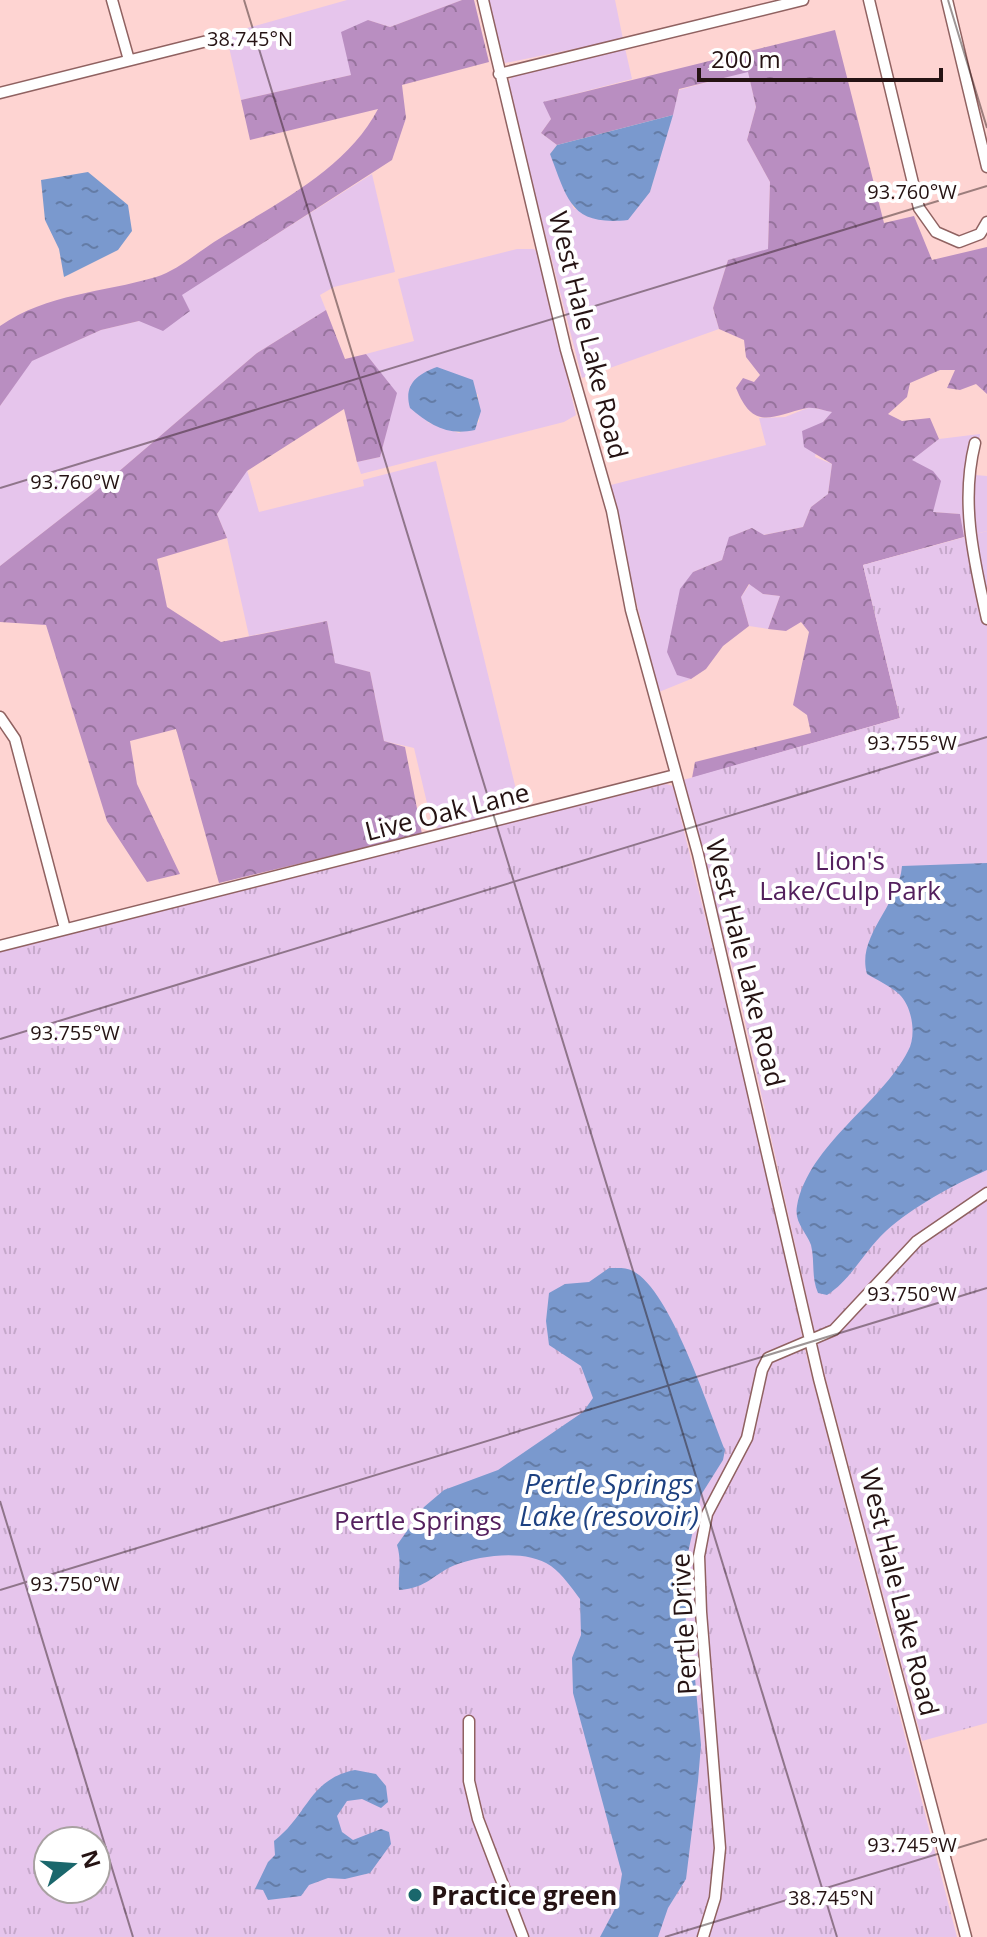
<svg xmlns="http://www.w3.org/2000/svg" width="987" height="1937" viewBox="0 0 987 1937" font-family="'Open Sans',sans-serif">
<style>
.grass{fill:#e6c5ec;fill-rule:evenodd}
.forest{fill:url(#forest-crowns)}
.park{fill:url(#park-tufts);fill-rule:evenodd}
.water{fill:url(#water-ripples)}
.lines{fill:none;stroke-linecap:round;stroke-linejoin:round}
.minor-casing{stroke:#906261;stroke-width:13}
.minor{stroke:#fff;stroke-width:10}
.ticks{fill:none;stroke:#251313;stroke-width:2;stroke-opacity:0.45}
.poi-dot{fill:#1a676c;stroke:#fff;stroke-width:3}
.labels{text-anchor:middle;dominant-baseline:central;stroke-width:8;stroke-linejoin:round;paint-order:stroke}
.street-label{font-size:26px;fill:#251313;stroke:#fff}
.park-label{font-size:26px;fill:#54205e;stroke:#fff}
.poi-label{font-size:26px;font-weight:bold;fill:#251313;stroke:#fff;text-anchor:start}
.water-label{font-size:28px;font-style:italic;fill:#1d4181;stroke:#fff}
.ticks-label{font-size:20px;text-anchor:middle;fill:#251313;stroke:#fff;stroke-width:8;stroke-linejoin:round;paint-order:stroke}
</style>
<defs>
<pattern id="forest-crowns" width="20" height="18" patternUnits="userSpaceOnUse" patternTransform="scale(2)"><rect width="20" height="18" fill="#b98ec1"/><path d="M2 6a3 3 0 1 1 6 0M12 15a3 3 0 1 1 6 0" fill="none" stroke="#96739c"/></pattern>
<pattern id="park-tufts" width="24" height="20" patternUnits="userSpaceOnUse" patternTransform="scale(2)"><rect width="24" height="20" fill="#e6c5ec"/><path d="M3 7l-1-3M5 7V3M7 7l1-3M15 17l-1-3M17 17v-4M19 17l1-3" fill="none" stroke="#c5a8ca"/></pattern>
<pattern id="water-ripples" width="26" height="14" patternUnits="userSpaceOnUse" patternTransform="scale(2)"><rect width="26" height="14" fill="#7a99ce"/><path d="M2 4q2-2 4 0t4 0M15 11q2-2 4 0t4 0" fill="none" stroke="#647ca6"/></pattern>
</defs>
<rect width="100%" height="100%" fill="#fed4d2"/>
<!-- grass -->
<path class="grass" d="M347 0H462L390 27 368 20 351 75 241 100 226 34Z
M487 0H615L623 39 505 63Z
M625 48 632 79 544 102 551 119 541 133 557 145 550 154 574 209 650 192 679 90 748 71 756 107 747 140 770 182 768 250 728 260 713 308 719 329 582 378 507 84 514 74Z
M372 174 395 272 334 287 320 295 326 310 257 353 96 491 0 566V406L31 361 101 330 139 321Z
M517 249H534L538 254 576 415 564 422 361 474 357 462 380 457 396 393 366 354 414 341 398 279ZM478 394 479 422 459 433 427 422Z
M810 407 833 412 823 422 815 457 832 464 828 494 811 507 803 527 763 535 752 528 730 537 722 560 693 572 677 674 691 679 659 692 607 486 766 445 759 418 785 417Z
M980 434 975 475 987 476V531L964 537 960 514 933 512 911 460 939 439Z
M436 461 521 810 444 829 437 828 431 820 414 748 384 741 370 672 335 664 327 621 249 636 227 538 217 514 247 470 259 512 364 486 363 480Z
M750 584 763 594 780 596 768 629 749 626 741 597Z"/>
<!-- forest -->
<path class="forest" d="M462 0H474L489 62 402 85 406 118 392 160 182 295 190 311 163 331 139 321 101 330 32 361 0 406V326C48 293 102 293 156 277 176 271 197 253 214 242 271 206 346 171 378 109L250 140 241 100 351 75 341 32 368 20 390 27Z
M835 30 884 223 914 216 932 260 987 247V394L976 384 960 390 947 388 955 370H940L910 383 907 397 888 414 902 421 930 418 939 439 912 460 933 471 941 481 933 512 960 514 964 537 863 565 900 718 692 778 695 762 811 733 807 715 793 705 809 632 801 622 786 631 768 629 780 596 763 594 749 584 741 597 749 626 723 646 706 669 691 679 677 675 667 652 680 589 693 572 722 560 729 537 752 528 764 535 803 527 811 507 828 494 832 464 804 447 802 431 823 422 832 412C825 411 815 407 807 408 771 416 754 432 736 388L743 378 754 382 760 375 746 357 744 340 719 329 713 308 728 260 768 249 770 182 747 140 756 107 748 72 679 89 673 115 557 145 541 133 551 119 543 102Z
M326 310 345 359 366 354 397 393 380 457 357 462 344 409 247 471 217 514 227 538 157 559 167 607 221 642 327 621 335 663 370 672 384 741 405 747 422 834 219 883 176 729 130 741 137 784 180 874 147 882 107 821 46 625 0 622V566L96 491 257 353Z"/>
<!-- park -->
<path class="park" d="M987 531V1723L922 1741 821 1361 737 986 683 780 900 718 863 565Z
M666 784 673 786 773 1193 805 1350 957 1937H0V948ZM48 1841H96V1889H48Z"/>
<!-- water -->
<path class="water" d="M673 115 650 192 628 220C571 226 568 201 550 154L557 145Z
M88 172 128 205 132 231 118 250 64 277 59 249 45 220 41 180Z
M437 367 473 380 481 411 475 430C447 436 430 425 410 408 403 384 418 374 437 367Z
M987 863V1170C953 1185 914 1206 886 1231 864 1251 852 1279 827 1295L818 1293C811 1277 815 1261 811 1245 806 1231 794 1223 797 1206 809 1144 881 1104 908 1051 917 1035 912 1006 899 994 890 986 877 980 867 974 856 936 899 905 902 866Z
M609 1268C617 1268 626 1267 633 1271 671 1291 708 1408 725 1450L723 1460 701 1495 687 1557 685 1658 695 1678 701 1745 698 1781 686 1879 668 1908 658 1937H600L617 1905 622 1874 573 1693 572 1658 581 1635 580 1599C571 1587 563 1575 551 1566 526 1549 482 1555 455 1565 433 1574 428 1588 399 1590 398 1574 402 1561 397 1545L424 1507 444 1490 498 1470 583 1412 593 1398 581 1366 549 1345 546 1321 549 1293 565 1284 589 1282Z
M355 1770 376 1774 386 1786 388 1802 381 1808 362 1799 347 1801 337 1816 342 1832 353 1840 381 1829 389 1832 391 1844 370 1873 345 1879 328 1878 309 1885 301 1896 268 1900 263 1890 255 1889 268 1862 275 1855 274 1841C308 1815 309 1779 355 1770Z"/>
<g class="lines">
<defs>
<path id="minor" d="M112 0 129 60
M483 0 566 350 612 511 631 610 698 854 819 1379 966 1937
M869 0 919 208 936 232 959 242 980 234 987 222
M947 0 987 167
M499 74 803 0
M0 93 211 40
M975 443C960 503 974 560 987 619
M0 717 15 739 65 929
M0 946 675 775
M469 1721V1781L478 1819 523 1937
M703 1937 715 1898 720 1848 701 1612 699 1556 707 1514 747 1438 762 1370 768 1358 834 1330 917 1241 987 1193"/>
</defs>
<!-- minor casing -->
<use href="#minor" class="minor-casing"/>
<!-- minor -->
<use href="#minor" class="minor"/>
</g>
<!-- ticks -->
<path class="ticks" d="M244 0 837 1937M948 0 987 128M0 488 987 186M0 1039 987 737M0 1501 133 1937M0 1590 987 1288M665 1937 987 1839"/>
<!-- markers -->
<circle class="poi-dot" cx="415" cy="1895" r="8"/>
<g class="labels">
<!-- street labels -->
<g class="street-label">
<text transform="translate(589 335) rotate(76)">West Hale Lake Road</text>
<text transform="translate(447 811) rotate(-14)">Live Oak Lane</text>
<text transform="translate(746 963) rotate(76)">West Hale Lake Road</text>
<text transform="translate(900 1592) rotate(76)">West Hale Lake Road</text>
<text transform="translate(683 1624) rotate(-93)">Pertle Drive</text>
</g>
<!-- park labels -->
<g class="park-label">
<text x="850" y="860">Lion's<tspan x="850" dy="30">Lake/Culp Park</tspan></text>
<text x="418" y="1520">Pertle Springs</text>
</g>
<!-- poi labels -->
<g class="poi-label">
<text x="431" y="1895">Practice green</text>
</g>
<!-- water labels -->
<g class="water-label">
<text x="609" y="1483">Pertle Springs<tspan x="609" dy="32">Lake (resovoir)</tspan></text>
</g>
</g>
<g class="ticks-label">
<text x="250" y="46">38.745°N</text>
<text x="912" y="199">93.760°W</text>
<text x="75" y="489">93.760°W</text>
<text x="912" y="750">93.755°W</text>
<text x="75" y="1040">93.755°W</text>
<text x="912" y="1301">93.750°W</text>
<text x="75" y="1591">93.750°W</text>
<text x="912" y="1852">93.745°W</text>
<text x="831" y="1905">38.745°N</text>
</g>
<!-- north arrow -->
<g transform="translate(72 1865) rotate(73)"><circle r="38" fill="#ffffff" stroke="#a8a1a1" stroke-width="2"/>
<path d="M0-6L14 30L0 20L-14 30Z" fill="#1a676c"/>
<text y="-12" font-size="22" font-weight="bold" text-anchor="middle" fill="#251313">N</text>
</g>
<!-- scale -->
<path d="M699 68v12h242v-12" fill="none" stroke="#251313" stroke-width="4"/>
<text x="711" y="68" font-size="24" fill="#251313" stroke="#ffffff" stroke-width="6" paint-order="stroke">200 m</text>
</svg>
